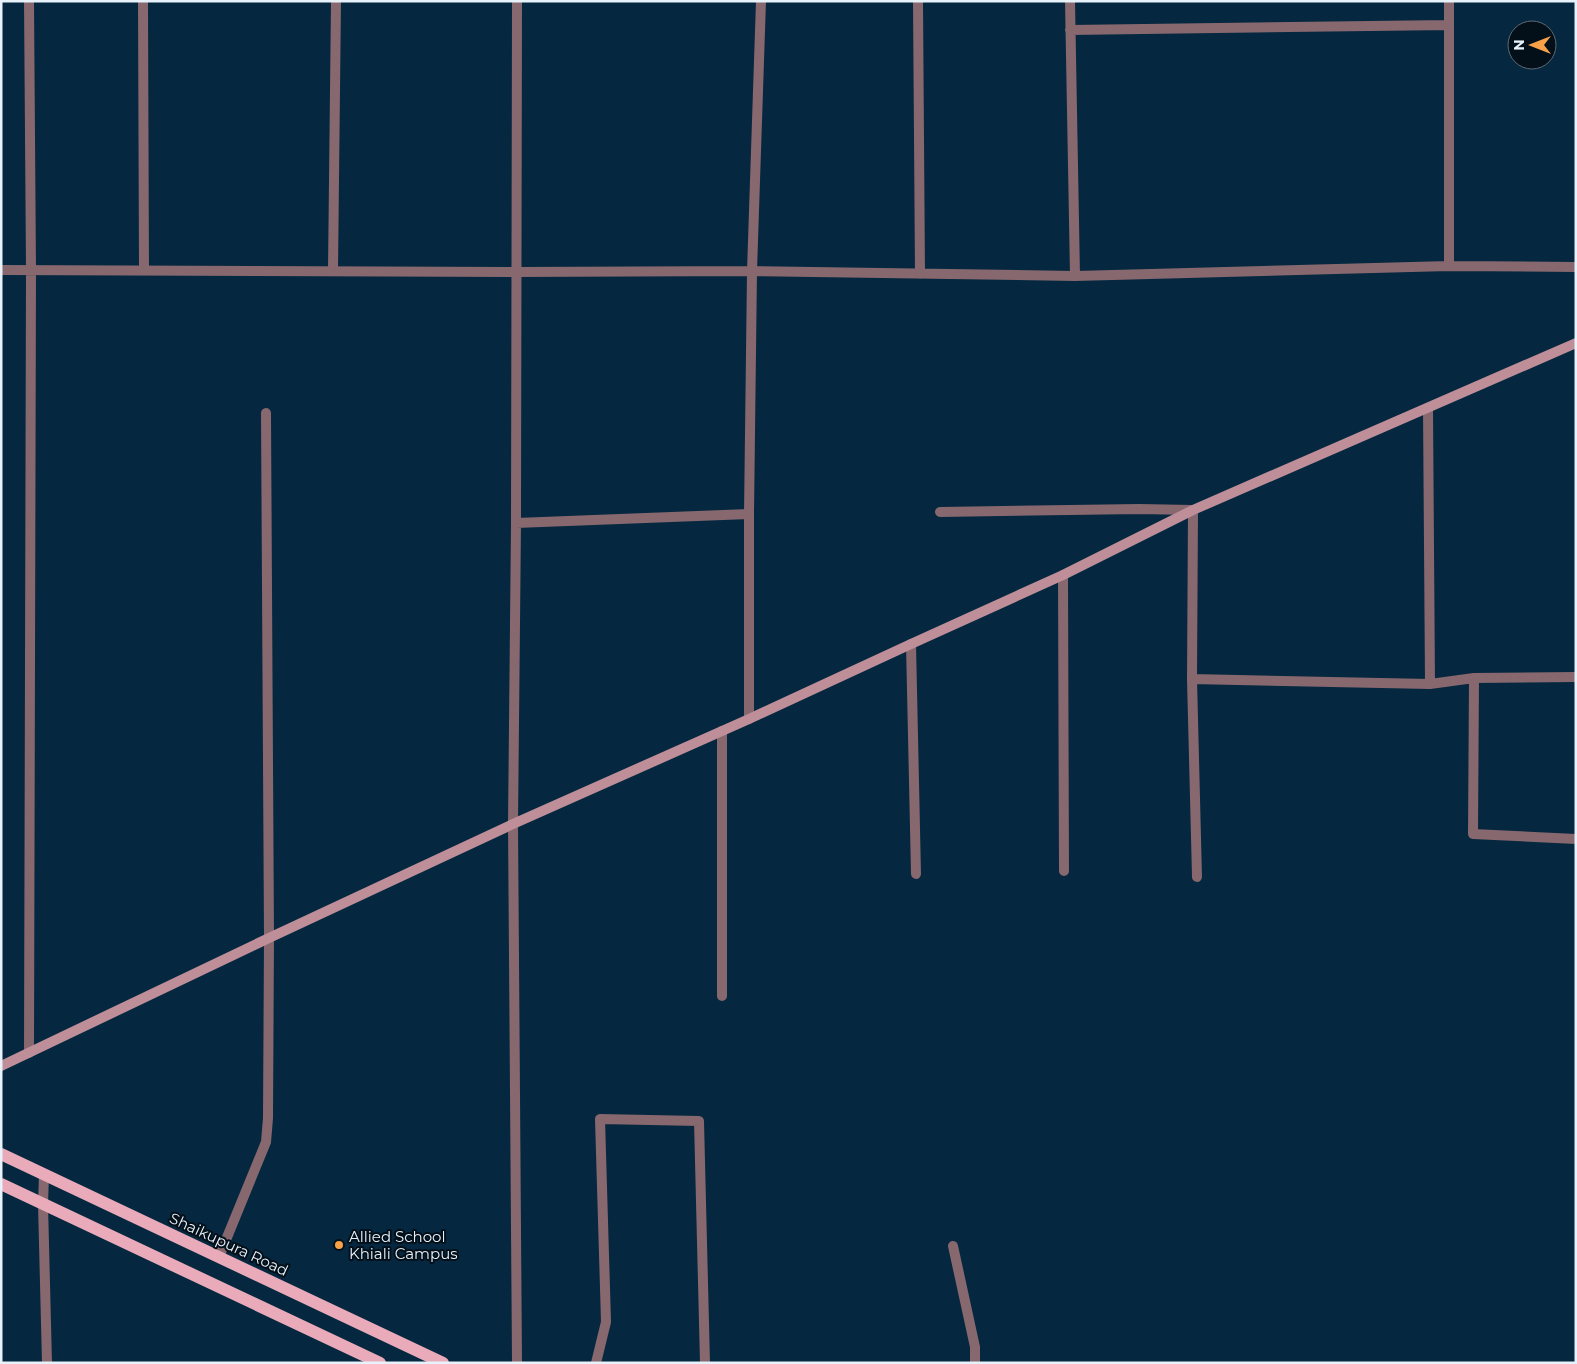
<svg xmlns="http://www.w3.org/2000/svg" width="1577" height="1364" viewBox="0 0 1577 1364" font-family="Montserrat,sans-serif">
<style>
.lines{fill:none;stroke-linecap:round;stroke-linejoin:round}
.lane{stroke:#86686e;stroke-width:10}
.street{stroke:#86686e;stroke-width:10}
.secondary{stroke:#be8e99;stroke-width:10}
.primary{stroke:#e9abb9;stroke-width:12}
.poi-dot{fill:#f7a248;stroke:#030f19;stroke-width:2}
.labels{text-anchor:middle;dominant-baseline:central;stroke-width:4;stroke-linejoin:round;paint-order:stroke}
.poi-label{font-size:15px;fill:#e7f2fb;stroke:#030f19;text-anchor:start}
.street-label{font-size:15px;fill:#e7f2fb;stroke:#030f19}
</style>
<rect width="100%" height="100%" fill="#05273f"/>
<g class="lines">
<!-- lane -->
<path class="lane" d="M44 1175 43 1204 47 1363
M953 1246 975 1347V1363
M596 1363 606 1322 600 1119 699 1121 705 1363"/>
<!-- street -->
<path class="street" d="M143 1 144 270
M517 1 516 523 513 824 517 1363
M918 1 920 274
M1070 1 1075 276
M1449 1V266
M1070 30 1449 25
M1 270 516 272 752 271 1075 276 1449 266 1576 267
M333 270 336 1
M1428 408 1430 684
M940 512 1139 509 1193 510 1192 679 1197 877
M516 523 749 514
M1063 575 1064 871
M911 644 916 874
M1474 678 1473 834 1576 839
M1192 679 1430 684 1474 678 1576 677
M749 719V514L752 271 761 1
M722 996V731
M29 1053 31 270 29 1
M219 1257 266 1142 268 1118 269 938 266 413"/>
<!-- secondary -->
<path class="secondary" d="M1 1066 269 938 513 824 749 719 911 644 1063 575 1193 510 1576 343"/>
<!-- primary -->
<path class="primary" d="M1 1154 443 1363
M1 1184 380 1363"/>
</g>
<!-- markers -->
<circle class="poi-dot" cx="339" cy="1245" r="5"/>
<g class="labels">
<!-- poi labels -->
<g class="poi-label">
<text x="349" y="1236">Allied School<tspan x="349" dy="17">Khiali Campus</tspan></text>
</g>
<!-- street labels -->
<g class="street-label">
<text transform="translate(229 1244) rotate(25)">Shaikupura Road</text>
</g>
</g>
<!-- border -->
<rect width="1577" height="1364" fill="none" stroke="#e7f2fb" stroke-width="5"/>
<!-- north arrow -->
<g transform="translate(1532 45) rotate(270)"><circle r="24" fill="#030f19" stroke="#5e6a73"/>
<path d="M0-4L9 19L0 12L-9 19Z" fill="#f7a248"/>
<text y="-8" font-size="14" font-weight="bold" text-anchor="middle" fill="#e7f2fb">N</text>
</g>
</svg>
